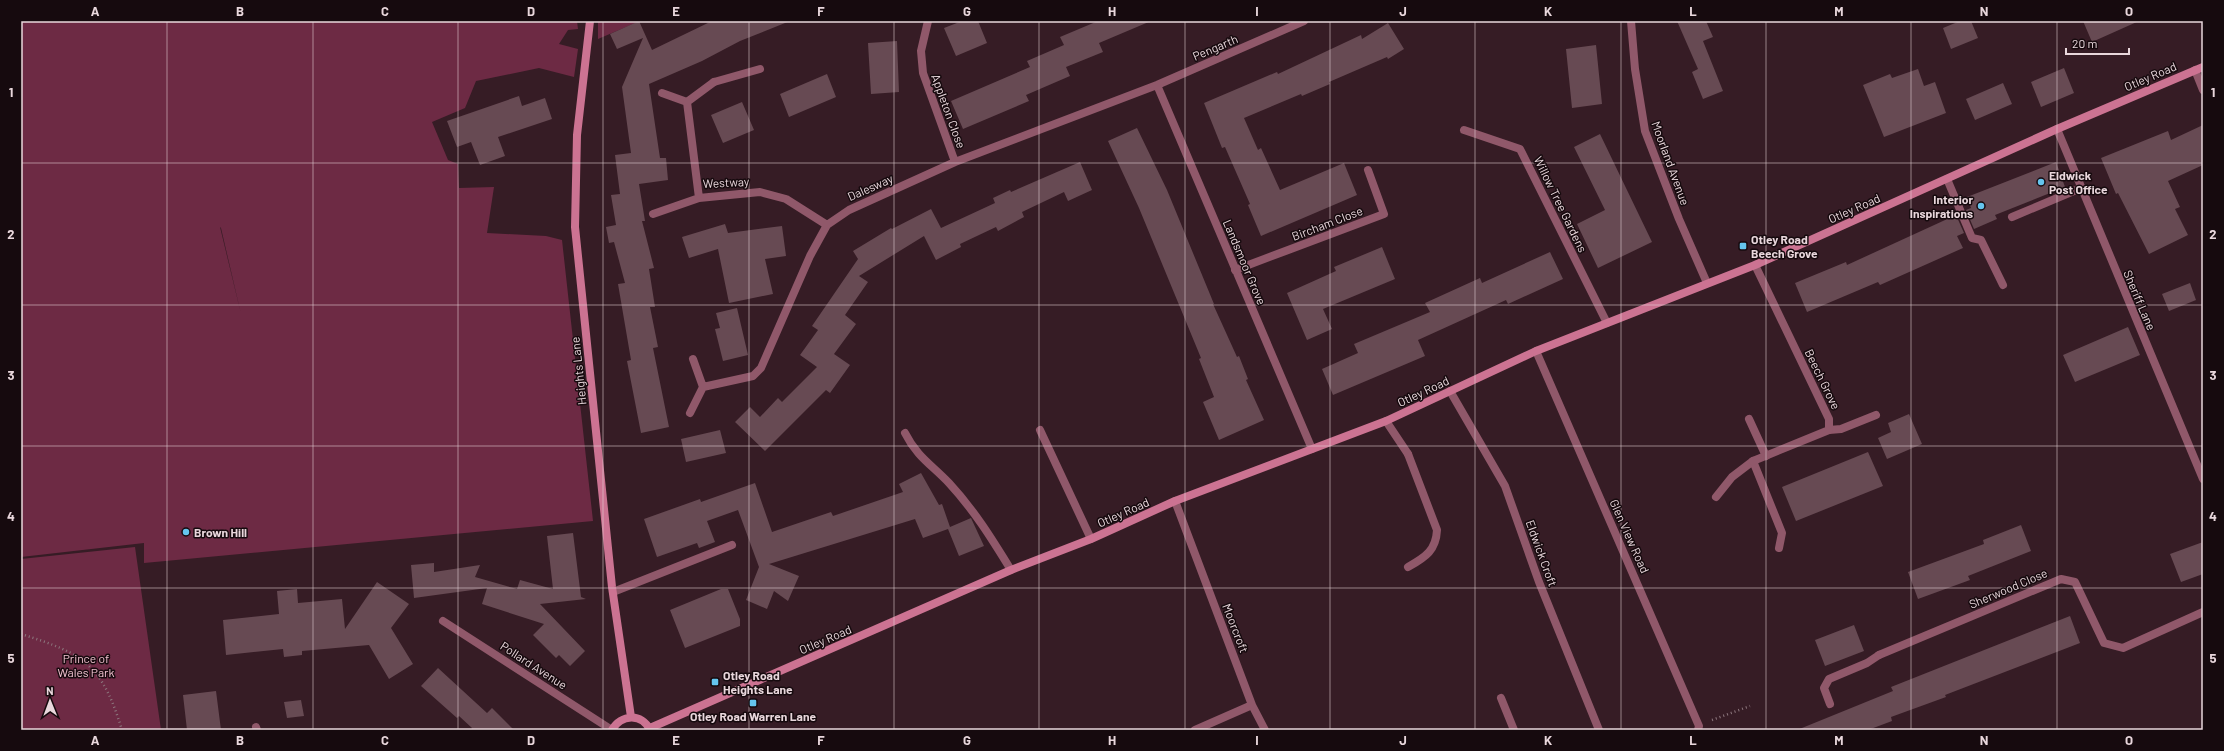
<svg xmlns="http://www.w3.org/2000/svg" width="2224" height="751" viewBox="0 0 2224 751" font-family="Barlow,sans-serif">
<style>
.green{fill:#6d2a44;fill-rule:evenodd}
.building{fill:#674a53}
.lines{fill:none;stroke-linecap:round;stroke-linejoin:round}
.path{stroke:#8d777e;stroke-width:2.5;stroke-dasharray:1 3;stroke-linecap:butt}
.lane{stroke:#90586a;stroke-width:8}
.street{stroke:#90586a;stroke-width:8}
.secondary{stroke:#cc7392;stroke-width:8}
.grid{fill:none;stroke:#e9d7dc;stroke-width:1;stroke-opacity:0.55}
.poi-dot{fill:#65c5ee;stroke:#160a0e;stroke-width:1.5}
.labels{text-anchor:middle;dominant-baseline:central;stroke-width:3;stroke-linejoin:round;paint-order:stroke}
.street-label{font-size:12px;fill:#e9d7dc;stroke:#160a0e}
.poi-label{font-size:12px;font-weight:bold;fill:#e9d7dc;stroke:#160a0e;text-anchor:start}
.park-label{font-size:12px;fill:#f2c3d1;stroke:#160a0e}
.neatline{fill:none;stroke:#e9d7dc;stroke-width:1.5}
.grid-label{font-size:13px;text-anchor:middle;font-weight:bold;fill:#e9d7dc}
</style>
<rect width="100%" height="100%" fill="#361c25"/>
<!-- green -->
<path class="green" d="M21 21H577L578 29 568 30 559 44 578 49 574 77 539 68 476 81 465 108 432 122 448 160 458 164 459 188 494 187 487 233 546 236 562 240 593 521 144 563V543L21 557ZM220 227 221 228 241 314Z
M598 21H640L598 39Z
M135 547 161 730H21V559Z"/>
<!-- building -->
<path class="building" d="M639 21 652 50 712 21H790L740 41 702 61 649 84 660 158H666L668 180 639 184 645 221H642L654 268 649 269 655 307H650L658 347 653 348 669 427 641 433 627 361 631 360 618 284 625 283 614 242 609 243 606 227 616 225 611 195 620 194 615 155 631 153 622 87 643 38 617 49 610 34Z
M962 21H978L987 43 956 56 944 28Z
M1098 21H1151L1099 43 1103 52 1066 67 1070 76 1026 95 1029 101 963 129 951 101 1030 67 1027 61 1064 45 1060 37Z
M1677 21H1706L1713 37 1703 41 1723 91 1703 99 1692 72 1698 69Z
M1960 21H1971L1978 38 1951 49 1943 28Z
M2083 21H2139L2092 42Z
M1388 23 1404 49 1388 59 1387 57 1329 82 1330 84 1302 96 1301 94 1244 118 1258 150 1261 148 1280 190 1344 163 1357 195 1261 236 1248 205 1250 204 1225 147 1222 148 1204 103 1277 72 1278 74 1361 35 1362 39Z
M897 41 899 92 871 94 868 43Z
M1596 45 1602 104 1572 108 1566 49Z
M2064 68 2074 93 2041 107 2031 82Z
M1918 69 1924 86 1935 82 1946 113 1884 137 1863 85 1890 74 1892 78Z
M827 74 836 97 789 117 780 94Z
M2003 83 2012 104 1975 120 1966 99Z
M519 96 522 106 545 98 552 119 498 137 505 156 480 165 471 142 457 147 447 121Z
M742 102 754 130 723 143 711 115Z
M2203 125V165L2168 181 2180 207 2175 209 2188 235 2149 254 2118 193 2116 194 2101 158 2168 131 2171 140Z
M1137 128 1167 190 1214 304H1213L1237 357 1239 356 1248 379 1246 380 1264 420 1219 440 1203 402 1214 397 1199 359 1201 358 1139 208 1108 141Z
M1600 134 1652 242 1598 268 1577 224 1605 210 1574 147Z
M1080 162 1092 190 1068 201 1064 192 1022 212 1024 217 998 231 996 227 960 244 961 247 936 260 924 236 859 276 868 282 845 315 856 324 834 354 850 365 830 393 826 390 765 451 735 422 750 407 760 417 778 398 782 402 817 367 800 355 818 330 812 326 858 259 853 251 891 228 892 229 931 209 941 228 995 203 993 198 1010 190 1011 192Z
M2056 162 2065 187 1995 215 1997 219 1974 229 1966 210 1971 208 1967 197Z
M1956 215 1964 233 1957 236 1963 248 1880 285 1878 282 1807 312 1795 283 1846 262 1847 265Z
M725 224 728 233 782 226 786 256 765 259 773 294 729 303 718 249 689 258 682 237Z
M1382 247 1395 279 1323 309 1332 329 1307 340 1287 293 1336 271 1334 267Z
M1550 252 1563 279 1508 304 1506 300 1418 340 1425 356 1333 395 1322 369 1358 353 1354 344 1430 312 1425 303 1480 278 1482 283Z
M2190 283 2196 300 2169 311 2162 294Z
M737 308 748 355 723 361 715 329 720 328 716 313Z
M2128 327 2140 355 2075 382 2063 355Z
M1909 414 1922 444 1887 459 1878 438 1891 432 1888 423Z
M720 430 726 453 686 462 681 439Z
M1868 452 1883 486 1796 521 1782 487Z
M921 473 939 505 942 504 950 527 971 518 984 546 959 556 948 529 923 538 915 519 769 564 799 576 788 601 774 591 767 609 746 600 759 567 738 510 707 521 715 542 699 548 697 543 657 557 644 519 700 499 701 502 755 483 772 532 831 512 833 516 903 492 899 484Z
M2021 525 2031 551 1968 576 1970 580 1918 599 1908 572 1984 544 1983 540Z
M573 533 581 597 586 599 540 604 585 651 570 666 559 655 556 658 533 635 544 624 482 604 487 588 414 598 411 565 434 563V572L480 565 475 577 517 589 520 580 553 589 547 536Z
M2203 542V574L2181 582 2170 554Z
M377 582 409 604 391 628 413 664 389 679 369 645 302 651V655L284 657 283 649 226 655 223 620 279 614 277 591 297 589 298 603 342 599 345 629Z
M721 589H728L740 619V626L685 648 670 610Z
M2070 616 2080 643 1945 695 1946 697 1891 717 1892 721 1868 730H1797L1893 691 1891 687Z
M1854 625 1864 651 1825 666 1815 640Z
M438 668 487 713 492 708 514 730H471L472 728 459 716 457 718 421 686Z
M216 691 221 730H187L183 695Z
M301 700 304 716 287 718 284 702Z"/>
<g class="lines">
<!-- path -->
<path class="path" d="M21 634C85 654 102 665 122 730
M1712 720 1750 706"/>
<!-- lane -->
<path class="lane" d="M714 82 760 69
M1947 179 1972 238 1981 240 2003 285
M2012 217 2081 188
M1749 419 1766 456
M1040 430 1091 539
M1829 430 1841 429 1876 415
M905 433C917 457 932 465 949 483 974 510 992 539 1011 570
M1408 454 1437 530C1436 550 1426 557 1408 567
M1716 497 1732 477 1753 461 1782 533 1779 548
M613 592 732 545
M1830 704 1824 688 1829 679 1867 663 1879 655"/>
<!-- street -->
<path class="street" d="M928 21 921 51 923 73 955 162
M1631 21 1635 69 1645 131 1679 219 1707 283
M2195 70 2203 90
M714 82 687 102 699 198 760 192 786 199 827 225
M1157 85 1312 449
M662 93 687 102
M2057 129 2203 479
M1464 130 1520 149 1607 323
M653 214 699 198
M1235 270 1384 214 1368 170
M1536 351 1699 726 1698 730
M693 359 703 387
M1450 391 1505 486 1539 582 1599 730
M690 413 703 387 753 376 761 368 810 256 827 225 849 210 955 162 1157 85 1304 21
M1386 421 1408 454
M1753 461 1829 430V419L1755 265
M1175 501 1252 705 1195 730
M443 621 612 730
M1879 655 2061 579 2075 582 2104 643 2123 648 2203 612
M1501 698 1514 730
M1252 705 1265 730
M256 727 257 730"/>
<!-- secondary -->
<path class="secondary" d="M590 21 577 135 575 227 612 587 631 717
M650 728 1011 570 1091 539 1175 501 1386 421 1536 351 1755 265 2057 129 2203 67
M612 730C621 714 642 713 650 730"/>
</g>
<!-- grid -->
<path class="grid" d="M167 21V730M313 21V730M458 21V730M603 21V730M749 21V730M894 21V730M1039 21V730M1185 21V730M1330 21V730M1475 21V730M1621 21V730M1766 21V730M1911 21V730M2057 21V730M21 163H2203M21 305H2203M21 446H2203M21 588H2203"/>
<!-- markers -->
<g class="poi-dot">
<circle cx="2041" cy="182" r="4"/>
<circle cx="1981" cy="206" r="4"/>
<rect x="1739" y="242" width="8" height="8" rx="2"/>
<circle cx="186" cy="532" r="4"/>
<rect x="711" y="678" width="8" height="8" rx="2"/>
<rect x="749" y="699" width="8" height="8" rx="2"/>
</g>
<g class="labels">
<!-- street labels -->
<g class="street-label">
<text transform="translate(1215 47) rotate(-23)">Pengarth</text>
<text transform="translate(2150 76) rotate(-23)">Otley Road</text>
<text transform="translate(949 111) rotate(70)">Appleton Close</text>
<text transform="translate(1671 163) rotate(70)">Moorland Avenue</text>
<text transform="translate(726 182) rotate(-3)">Westway</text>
<text transform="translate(870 187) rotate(-24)">Dalesway</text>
<text transform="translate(1561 204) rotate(64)">Willow Tree Gardens</text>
<text transform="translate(1854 208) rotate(-24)">Otley Road</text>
<text transform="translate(1327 223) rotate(-21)">Bircham Close</text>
<text transform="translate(1245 262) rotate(67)">Landsmoor Grove</text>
<text transform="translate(2140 300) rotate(67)">Sheriff Lane</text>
<text transform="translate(578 371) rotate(-96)">Heights Lane</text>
<text transform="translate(1823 379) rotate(64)">Beech Grove</text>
<text transform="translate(1423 391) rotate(-25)">Otley Road</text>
<text transform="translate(1123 512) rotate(-24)">Otley Road</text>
<text transform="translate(1630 536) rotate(66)">Glen View Road</text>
<text transform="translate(1542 553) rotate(70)">Eldwick Croft</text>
<text transform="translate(2008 588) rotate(-23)">Sherwood Close</text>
<text transform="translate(1236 628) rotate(69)">Moorcroft</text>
<text transform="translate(825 639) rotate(-23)">Otley Road</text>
<text transform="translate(534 665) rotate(33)">Pollard Avenue</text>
</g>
<!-- poi labels -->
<g class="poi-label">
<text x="2049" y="175">Eldwick<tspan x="2049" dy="14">Post Office</tspan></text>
<text x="1973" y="199" text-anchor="end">Interior<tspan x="1973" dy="14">Inspirations</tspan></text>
<text x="1751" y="239">Otley Road<tspan x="1751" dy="14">Beech Grove</tspan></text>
<text x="194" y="532">Brown Hill</text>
<text x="723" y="675">Otley Road<tspan x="723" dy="14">Heights Lane</tspan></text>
<text x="753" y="716" text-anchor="middle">Otley Road Warren Lane</text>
</g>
<!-- park labels -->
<g class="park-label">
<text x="86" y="658">Prince of<tspan x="86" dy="14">Wales Park</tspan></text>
</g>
</g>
<!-- border -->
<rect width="2224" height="751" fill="none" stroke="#160a0e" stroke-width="44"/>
<!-- north arrow -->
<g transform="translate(50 701) rotate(359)" stroke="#160a0e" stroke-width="3" paint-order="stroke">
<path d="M0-3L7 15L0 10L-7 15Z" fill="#e9d7dc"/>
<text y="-6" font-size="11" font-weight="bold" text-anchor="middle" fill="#e9d7dc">N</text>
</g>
<!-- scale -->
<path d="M2066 48v6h63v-6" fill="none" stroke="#e9d7dc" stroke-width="2"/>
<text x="2072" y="48" font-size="12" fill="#e9d7dc" stroke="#160a0e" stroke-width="3" paint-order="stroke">20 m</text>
<rect x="22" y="22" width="2180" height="707" class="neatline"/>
<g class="grid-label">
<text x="95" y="16">A</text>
<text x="240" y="16">B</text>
<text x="385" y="16">C</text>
<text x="531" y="16">D</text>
<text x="676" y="16">E</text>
<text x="821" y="16">F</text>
<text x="967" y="16">G</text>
<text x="1112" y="16">H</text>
<text x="1257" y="16">I</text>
<text x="1403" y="16">J</text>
<text x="1548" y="16">K</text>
<text x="1693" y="16">L</text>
<text x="1839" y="16">M</text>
<text x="1984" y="16">N</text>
<text x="2129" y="16">O</text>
<text x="11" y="97">1</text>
<text x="2213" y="97">1</text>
<text x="11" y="239">2</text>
<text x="2213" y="239">2</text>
<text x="11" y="380">3</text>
<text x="2213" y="380">3</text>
<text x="11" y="521">4</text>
<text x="2213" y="521">4</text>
<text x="11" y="663">5</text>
<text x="2213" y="663">5</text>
<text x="95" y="745">A</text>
<text x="240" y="745">B</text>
<text x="385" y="745">C</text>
<text x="531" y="745">D</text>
<text x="676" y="745">E</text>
<text x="821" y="745">F</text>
<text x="967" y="745">G</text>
<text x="1112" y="745">H</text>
<text x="1257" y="745">I</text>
<text x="1403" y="745">J</text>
<text x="1548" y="745">K</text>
<text x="1693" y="745">L</text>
<text x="1839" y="745">M</text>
<text x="1984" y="745">N</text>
<text x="2129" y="745">O</text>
</g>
</svg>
